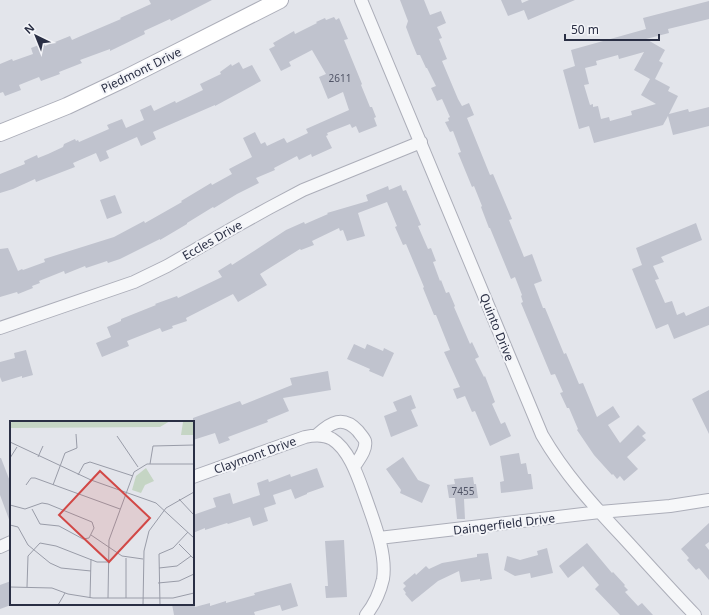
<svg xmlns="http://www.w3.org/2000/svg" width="709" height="615" viewBox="0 0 709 615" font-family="'Noto Sans',sans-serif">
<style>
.building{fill:#c0c3ce;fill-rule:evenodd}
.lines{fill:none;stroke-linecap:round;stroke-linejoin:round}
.street-casing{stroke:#acaeb9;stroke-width:14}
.secondary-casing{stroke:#acaeb9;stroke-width:18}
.street{stroke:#f6f7f9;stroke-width:12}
.secondary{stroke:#fff;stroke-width:16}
.labels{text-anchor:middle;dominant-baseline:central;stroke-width:4;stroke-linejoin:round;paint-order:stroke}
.number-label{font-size:10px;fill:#505466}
.street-label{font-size:12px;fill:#2a2f44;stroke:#f3f4f8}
.inset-road{fill:none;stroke:#999ca8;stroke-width:1}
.view{fill:#d24846;fill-opacity:0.15;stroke:#d24846;stroke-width:2}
.inset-edge{fill:none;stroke:#2a2f44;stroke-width:2}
</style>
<rect width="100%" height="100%" fill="#e3e5eb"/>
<!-- building -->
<path class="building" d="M149 0H212L171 21 170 19 144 31 145 34 110 51V49L80 60 82 63 59 72 60 74 41 81 39 77 19 85 21 90 5 96 3 92 0 93V64L12 59 13 61 33 54 31 48 44 43 45 46 70 36 72 40 81 36 121 19 120 18 151 4Z
M400 0H424L430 15 441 11 446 23 437 27 442 38 439 39 447 59 442 61 458 99 462 106 469 103 474 115 467 118 490 175 493 174 512 219 509 220 524 257 532 254 542 281 534 284 543 308H545L564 354 566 353 579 384 583 383 597 417 613 406 620 417 608 425 620 443 638 425 646 433 642 436 646 440 627 457 638 469 624 481 620 476 617 479 613 474 612 475 594 455 577 430 578 429 569 408H567L560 393 563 392 555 374 551 375 521 303 523 302 521 296 522 295 515 277 511 279 490 228H489L481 207 482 206 474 186 472 187 458 153 461 152 453 131 450 132 445 122 449 121 448 118 450 117 442 99 437 101 431 88 436 86 427 68H426L420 55H417L412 43 406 27 408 21Z
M501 0H521L522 3 529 0H575L528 20 524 10 508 16Z
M709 1V19L668 29 669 33 646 39 665 50 659 61 663 63 655 79 670 87 668 91 678 96 669 114 688 109 689 112 709 107V126L673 135 668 116 663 125 594 143 589 126 579 129 563 70 575 66 571 50 646 29 643 18ZM644 52 634 70 650 79 641 95 656 104 631 111 632 115 610 121 609 117 601 119 598 106 593 107V104L590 105 584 85 589 84 585 68 597 65 596 61 618 55 619 59Z
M334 17 336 20 339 18 348 39 344 40 362 84 361 85 370 107H372L376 117 374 118 377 126 359 133 356 126 352 128 350 124 327 133 328 135 326 136 332 148 312 157 311 154 299 160 297 156 274 168 275 170 256 178 259 183 237 194 214 208 213 207 187 223V224L160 240V239L120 259 108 263 107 261 86 268 85 266 65 274 64 271 39 281 40 283 32 286 33 288 18 294 17 292 0 297V249L8 248 18 271 22 269 23 270 45 262 44 259 114 237 144 221 145 223 182 202 181 201 211 183 212 185 232 174 229 169 252 157 243 138 255 132 261 144 265 142 267 146 284 138 287 143 308 133 306 129 349 110 343 92 328 99 319 77 326 74 312 50 289 62 291 66 281 71 269 49 275 46 273 43 294 31 295 34 317 23 316 22 325 18 326 20Z
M239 62 243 69 252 65 261 81 215 106V105L153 132 156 139 141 146 137 137 106 151 109 158 100 162 96 153 73 163 75 167 36 182 35 179 13 189 0 193V174L25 164 24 161 37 155 38 158 48 154 63 147 64 144 75 139 76 141 78 140 79 142 109 129 107 125 122 119 126 128 144 120 140 110 151 105 154 111 175 101 176 103 203 90 200 84 221 74 220 72 231 64 232 66Z
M401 185 403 191 406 190 421 225 418 226 428 249 431 248 436 261 433 262 440 281 441 280 446 293 449 292 455 306 454 307 470 344 472 342 479 357 475 359 484 377 485 376 495 402 492 404 501 424 505 422 511 436 490 446 475 411 472 412 465 396 457 399 453 389 460 387 444 352 450 350 436 315H434L423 288 424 287 406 244 403 245 395 227 397 226 387 202 358 213 365 236 347 241 343 230 340 231 339 228 312 241 314 245 301 250 300 249 260 274 267 285 238 302 233 294 186 318 187 321 172 326 173 328 162 332 160 328 127 341 129 346 102 357 96 343 111 337 107 327 121 321V319L156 305 155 304 177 296 178 298 222 277 218 271 231 263 232 265 254 251 286 230 304 222 305 224 328 214 327 213 368 201 366 195 388 186 389 190Z
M115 195 122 213 107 219 100 200Z
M696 223 702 240 661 257 664 262 653 266 659 279 655 280 665 303 672 301 677 315 684 312 686 316 709 306V325L674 339 668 324 656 329 632 269 642 265 636 248Z
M354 344 365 349 367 344 383 351 384 348 394 353 383 377 369 371 370 369 347 359Z
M26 350 33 375 22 378V376L2 382 0 377V362L15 358 14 353Z
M328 371 331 390 283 398 289 411 267 420 268 422 228 437 230 440 219 444 215 433 193 440V418L240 401 242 405 292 385 290 378Z
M709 390V434L692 399Z
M411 395 416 408 411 410 418 426 391 437 384 416 397 411 393 402Z
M519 453 521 464 526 463 528 474H531L533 489 501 493 500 482 504 481 500 456Z
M403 457 418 480 430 485 422 503 400 493 401 490 386 469Z
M0 458H1L11 484V522H10L0 495Z
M317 468 324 487 307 493V494L295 499 291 489 273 495 276 504 264 508 268 521 253 526 250 517 228 524 227 523 205 530V528L193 533V515L216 507 213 498 230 493 233 504 260 495 257 483 268 479 269 482 290 474 291 477Z
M473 477 474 484H476L478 498 464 499 465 519H457L455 498H449L447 485 455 484 454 479Z
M709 523V542L705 545 709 550V580L699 568 696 570 687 560 689 558 681 549Z
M344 540 347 597 326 598 325 586H328L325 541Z
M587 543 612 573 613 572 625 585 624 586 628 590 625 592 638 606 642 603 653 615H620L595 589 599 585 583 566 568 578 559 566Z
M547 548 553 573 531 578 530 573 515 576 504 570 507 556 520 560 538 555 537 551Z
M488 553 492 579 480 581V579L461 582 459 571 438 581 412 602 405 594 406 593 403 589 406 586 403 583 415 573 416 575 426 566 429 569 442 563 477 557V554Z
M11 581V605L0 609V585Z
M291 583 298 606 282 611 280 605 254 612 255 615H174L172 604H194L195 607 210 603V606L226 601V603L255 595 254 593Z"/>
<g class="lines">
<defs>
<path id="street" d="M361 0 542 435C564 473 592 504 622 536 646 562 670 589 695 615
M0 328 134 282 167 266 233 228 269 208 303 190 421 142
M317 435C331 422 343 415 358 431 360 434 364 438 365 441 367 450 358 460 354 467
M193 477 305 437C314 435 323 434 332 439 350 450 359 480 366 499 374 522 387 554 383 579 380 592 374 605 366 615
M379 538 600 512 670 506 709 500
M0 547 11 542"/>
<path id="secondary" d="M0 133 67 106 124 79 280 0"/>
</defs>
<!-- street casing -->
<use href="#street" class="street-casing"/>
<!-- secondary casing -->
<use href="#secondary" class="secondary-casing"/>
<!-- street -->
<use href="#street" class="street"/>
<!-- secondary -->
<use href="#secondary" class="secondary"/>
</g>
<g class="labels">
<!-- number labels -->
<g class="number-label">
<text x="340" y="78">2611</text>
<text x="463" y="491">7455</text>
</g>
<!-- street labels -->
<g class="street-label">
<text transform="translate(141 70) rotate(-26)">Piedmont Drive</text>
<text transform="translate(212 240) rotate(-30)">Eccles Drive</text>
<text transform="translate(497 327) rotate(68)">Quinto Drive</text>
<text transform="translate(255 455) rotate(-20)">Claymont Drive</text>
<text transform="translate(504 524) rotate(-7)">Daingerfield Drive</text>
</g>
</g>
<!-- overview -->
<g transform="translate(10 421)">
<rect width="184" height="184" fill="#e3e5eb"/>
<path d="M5 0H160L150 6 0 7V2ZM184 0V14H171L173 1ZM136 47 144 60 135 64 131 72 122 69 126 55Z" fill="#c5d5c4"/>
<path class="inset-road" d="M107 15 128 46M0 21 81 59 146 82 184 117M28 36 33 25M0 37 7 26M140 43 143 25 184 24M68 54 74 43 80 41 123 55M16 64 21 57H25L110 88M43 64 55 32 67 27 66 13M169 78 184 94M0 84 15 88 32 82 38 83 82 101 84 107 79 117 73 118 49 105 30 103 22 88M0 104 8 106 18 124 40 142 51 147 81 150M81 114 112 135 133 138M169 123 184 138M149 147 167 145 181 135M148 162 169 160 184 153M0 166 42 167 58 173 83 177H163L184 172M17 166 18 135 30 122 46 125 87 141H98M80 177 81 138M98 177 99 119 124 51 137 43H184M116 177V137M48 184 55 172M133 184 134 130 139 110 156 87 184 71M150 184 149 133 163 127 178 111"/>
<path class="view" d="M90 50 140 97 99 141 49 94Z"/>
<rect width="184" height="184" class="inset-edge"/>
</g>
<!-- north arrow -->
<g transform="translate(36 36) rotate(317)" stroke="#f3f4f8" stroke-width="3" paint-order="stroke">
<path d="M0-3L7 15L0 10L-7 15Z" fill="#2a2f44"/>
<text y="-6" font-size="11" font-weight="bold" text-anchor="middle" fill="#2a2f44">N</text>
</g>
<!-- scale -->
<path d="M565 34v6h94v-6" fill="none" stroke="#2a2f44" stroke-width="2"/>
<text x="571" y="34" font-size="12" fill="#2a2f44" stroke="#f3f4f8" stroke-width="3" paint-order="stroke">50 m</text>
</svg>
